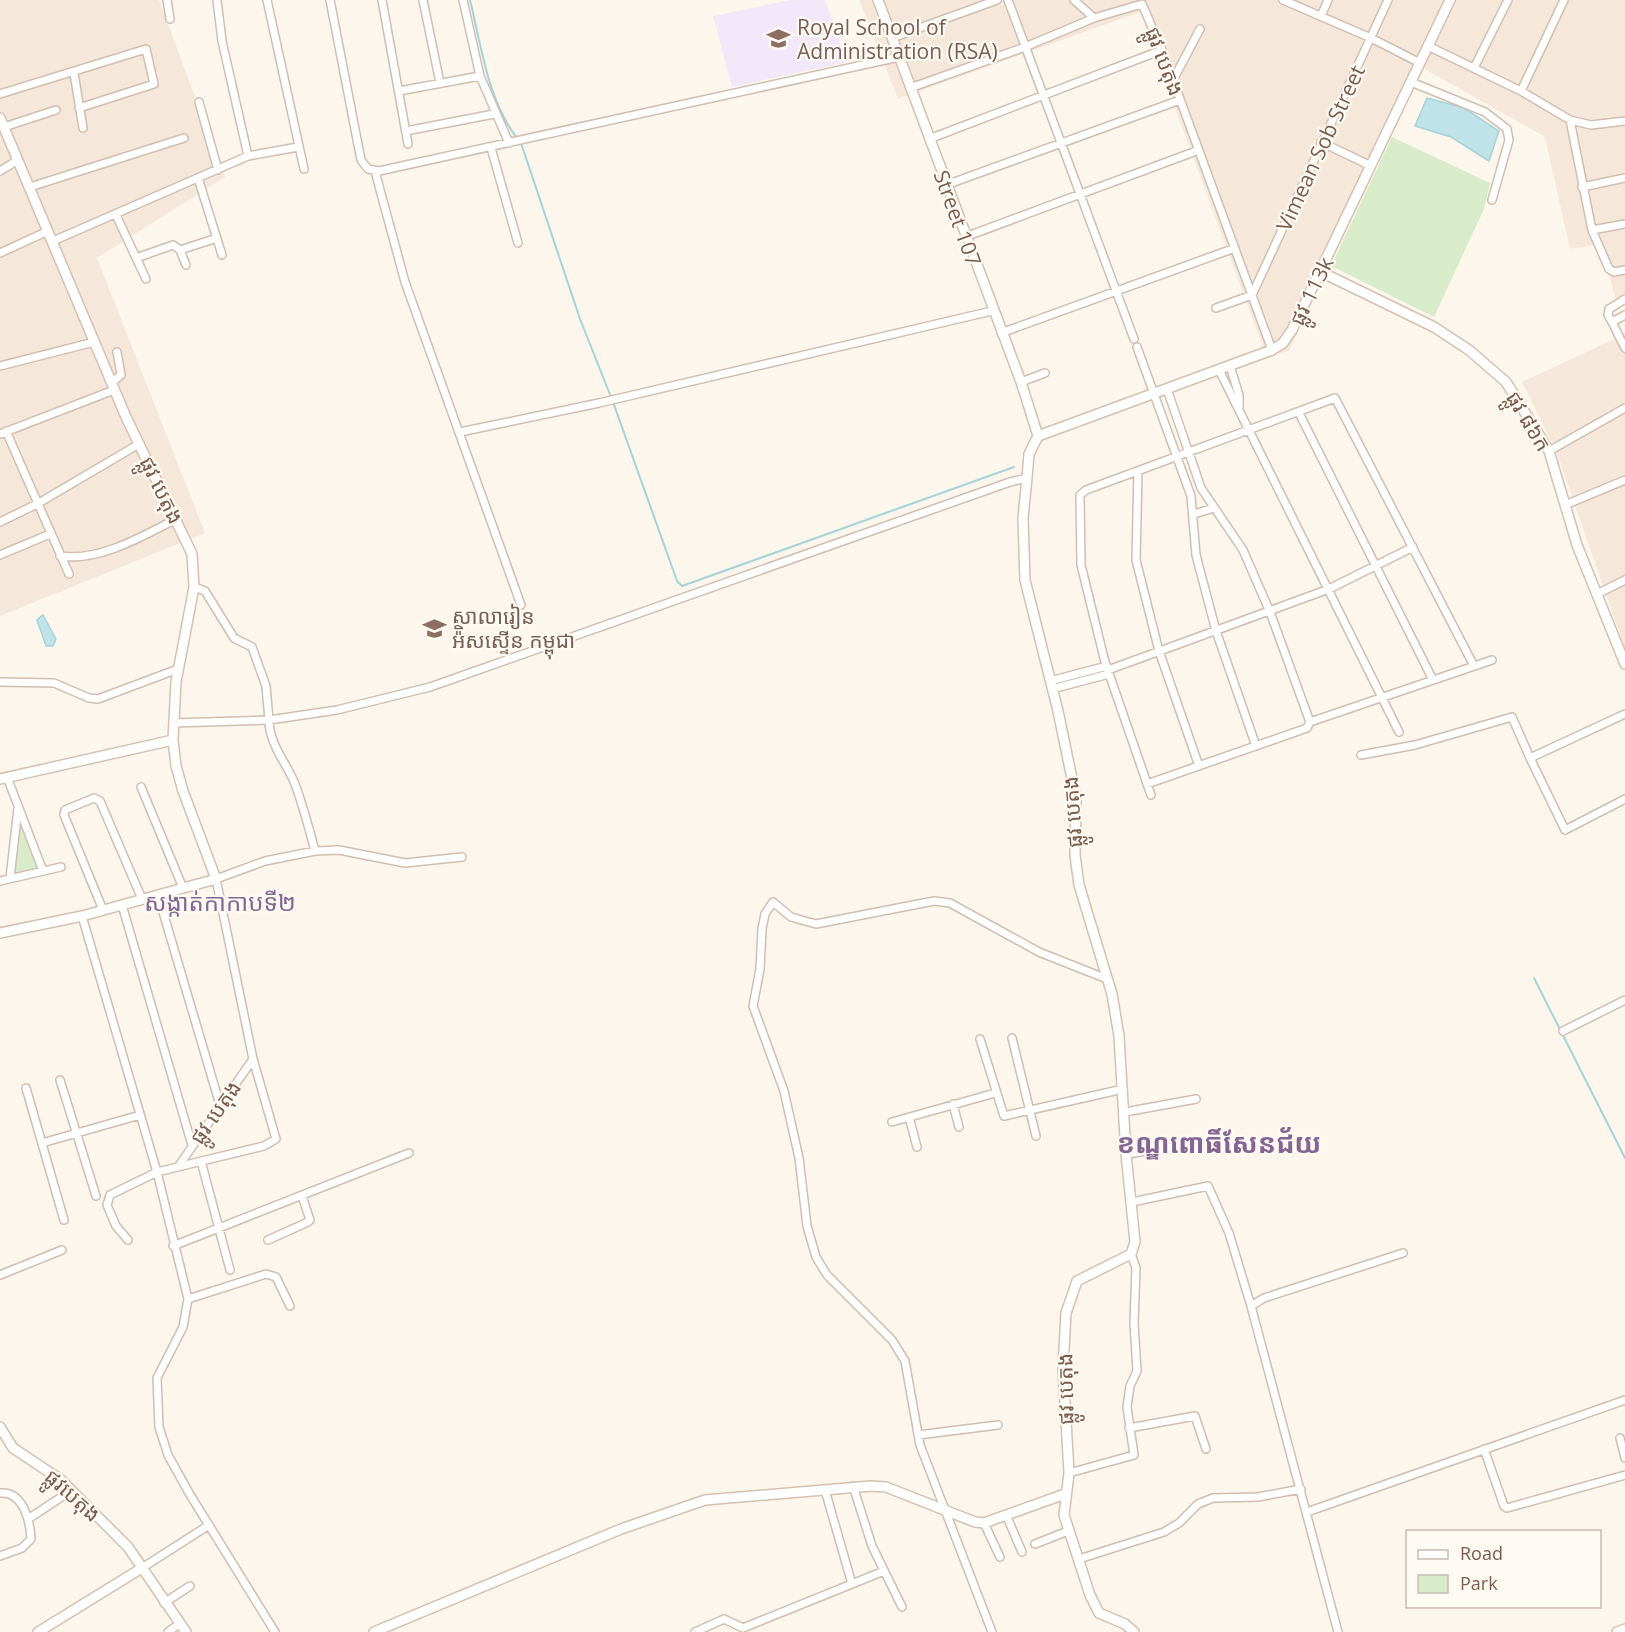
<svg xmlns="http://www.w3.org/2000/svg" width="1625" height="1632" viewBox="0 0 1625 1632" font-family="'Open Sans','Noto Sans Khmer',sans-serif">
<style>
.residential{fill:#f5e8da}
.education{fill:#f3e8fa}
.green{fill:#d8ecc9}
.water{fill:#bfe3e8;stroke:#a5d3da;stroke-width:1.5}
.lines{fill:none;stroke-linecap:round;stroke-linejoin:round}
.stream{stroke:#a5d3da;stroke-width:2}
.street-casing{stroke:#d1beb0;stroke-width:10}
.secondary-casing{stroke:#d6c0b0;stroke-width:12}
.street{stroke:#fff;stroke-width:7}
.secondary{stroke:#fff;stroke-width:9}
.labels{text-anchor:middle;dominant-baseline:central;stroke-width:4.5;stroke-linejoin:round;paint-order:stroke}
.education-label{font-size:21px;fill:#785e54;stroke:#fffaf3;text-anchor:start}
.street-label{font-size:21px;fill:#7a5c4d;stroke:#fffaf3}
.quarter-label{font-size:24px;fill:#846695;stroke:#fffaf3}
.district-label{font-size:27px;font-weight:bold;fill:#846695;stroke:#fffaf3}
</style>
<rect width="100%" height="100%" fill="#fdf6ec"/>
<!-- residential -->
<path class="residential" d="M0 0H159L225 177 97 258 205 533 0 616Z
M859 0H1625V296L1615 298 1602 244 1570 249 1545 137 1423 68 1289 351 1274 354 1263 347 1140 12 898 99Z
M1625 334V649L1557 453 1522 382Z"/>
<!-- education -->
<path class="education" d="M790 0H825L847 62 732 87 713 16Z"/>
<!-- green -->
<path class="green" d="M1392 137 1490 183 1484 209 1434 317 1331 266Z
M23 828 38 868 15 872 20 829Z"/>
<!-- water -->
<path class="water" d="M1427 98 1464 108 1499 131 1489 161 1451 137 1415 126Z
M43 615 56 639 53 646H46L37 620Z"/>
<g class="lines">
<!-- stream -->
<path class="stream" d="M470 0C481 45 488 101 517 138
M521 143 580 319 611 397
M613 402 677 581 682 586 1014 467
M1534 978 1625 1158"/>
<defs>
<path id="street" d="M167 0 170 19
M217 0 222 41 248 156
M267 0 304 169
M330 0 361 160 368 169 379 171
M382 0 408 144
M423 0 440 83
M463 0 480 76 509 143
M1008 0 1134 339
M1074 0 1094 18
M1283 0 1371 38 1420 63
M1321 16 1328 0
M892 38 997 0
M1428 46 1521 91 1570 120 1591 125 1625 121
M1474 68 1508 0
M74 73 83 128
M1173 80 1200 29
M1411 82 1485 112 1507 129 1509 140 1492 200
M910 88 1025 47 1094 18 1142 4 1162 50 1272 350
M399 91 480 76
M1521 91 1564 0
M0 94 146 49 154 84 79 108
M199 102 218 170
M1570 120 1592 230 1609 269 1614 272 1625 270
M4 127 56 110
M406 131 494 114
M929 139 1162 50
M1321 142 1371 166
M491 148 518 243
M0 171 18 160
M198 178 222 255
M946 185 1180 100
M30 187 184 138
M1582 187 1625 178
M116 215 146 279
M1592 230 1625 224
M965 237 1199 150
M53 241 248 156 298 147
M180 250 217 238
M0 253 48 231
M136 258 173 245 180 250 186 265
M1216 308 1252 295 1388 0
M1625 315 1612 322 1625 348
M1612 322 1608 315 1609 309 1625 299
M1001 333 1235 248
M1137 347 1191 496 1196 555 1216 631 1256 746
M0 366 94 342
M1230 366 1239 395V407
M1219 370 1399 732
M1021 382 1045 373
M111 383 121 375 117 352
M1299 413 1433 680
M6 431 69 574
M460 432 599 403 992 311
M0 434 114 390
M1549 451 1625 408
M1138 471 1136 560 1159 651 1199 766
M1565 505 1625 480
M1194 514 1214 508
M0 522 37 504 139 444
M0 555 50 534
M60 556C99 562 143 536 176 519
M1597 594 1625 580
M521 605 405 282 376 175 379 171 899 57
M1108 670 1329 589 1413 547
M1050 681 1107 666
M0 682 54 683 89 698 98 699 178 669
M1052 689 1109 674
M1310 722 1492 660
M173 723 269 720 266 686 252 647 234 638 205 591 194 587
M1361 755 1415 745 1512 717 1530 758 1625 714
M1530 758 1565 830 1625 799
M7 777 43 871
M1147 784 1307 728 1310 722 1270 612 1243 550 1201 488 1167 389
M141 787 183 888
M1151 795 1105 662 1081 565 1080 495 1086 490 1335 398 1474 666
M315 851C309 828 303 806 295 784 286 762 269 744 269 720L337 710 430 687 1010 482 1027 478
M10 878 18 808
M0 881 61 867
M158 895 220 1105
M122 905 192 1145
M103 910 64 815 65 810 94 798 100 801 142 899
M82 916 157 1172 188 1299 183 1327 157 1378 159 1427 168 1455 189 1493 275 1632
M1563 1031 1625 1000
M1012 1038 1036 1136
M980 1039 1004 1116 1123 1089
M60 1080 96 1196
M26 1088 64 1220
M953 1104 959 1127
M1125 1112 1196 1099
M909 1117 917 1147
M892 1122 995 1093
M42 1143 140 1115
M1126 1154 1194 1144
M201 1161 230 1270
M178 1167 253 1059
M1132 1202 1208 1186 1229 1233 1251 1306 1338 1632
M128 1240 116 1226 107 1205 110 1195 157 1172 264 1146 276 1139 253 1059 216 879 265 861 315 851 339 850 405 863 462 857
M268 1240 308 1222 310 1220 302 1196
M173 1246 409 1153
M0 1275 62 1250
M188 1299 266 1274 276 1277 290 1306
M1251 1306 1264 1298 1403 1253
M1129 1428 1195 1416 1206 1449
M918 1435 998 1425
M1620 1438 1625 1458
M1484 1449 1504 1506 1507 1508 1625 1475
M1069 1473 1134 1455 1127 1407 1130 1386 1137 1371 1134 1323 1136 1268 1131 1254
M853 1486 872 1546 902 1607
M825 1490 852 1584
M0 1493C23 1491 30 1520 31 1539L22 1548 0 1556
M1307 1512 1625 1400
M1007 1517 1022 1552
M28 1519 72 1490
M984 1523 1000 1557
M1035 1544 1068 1531
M1079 1559 1164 1532 1179 1523 1198 1504 1213 1498 1258 1497 1301 1489
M142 1568 209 1525
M164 1603 190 1586
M168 1632 179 1624
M695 1632 724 1619 743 1628 884 1571
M992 1632 920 1445 905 1361 892 1340 827 1275 816 1257 807 1226 799 1158 784 1091 753 1006 760 969 762 929 765 914 773 902 791 917 816 924 934 901 950 903 1039 952 1107 979"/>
<path id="secondary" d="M878 0 1021 382 1038 436
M0 118 126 417 192 554 194 587 176 682 173 740 176 766 183 791 216 879 82 916 0 933
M1321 272 1434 327 1469 350 1506 382 1549 451 1577 545 1625 664
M0 779 173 740
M0 1427 13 1448 61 1480 128 1547 186 1632
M38 1632 142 1568
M374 1632 621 1529 705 1500 871 1486 886 1487 975 1522 984 1523 1065 1494
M1134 1632 1125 1624 1099 1613 1090 1595 1064 1515 1069 1473 1063 1368 1066 1313 1077 1281 1131 1254 1135 1242 1126 1154 1119 1036 1112 994 1079 885 1075 855 1076 798 1058 711 1025 580 1023 518 1027 478 1029 454 1038 436 1272 350 1283 343 1292 330 1450 0
M1617 1632 1625 1629"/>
</defs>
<!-- street casing -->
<use href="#street" class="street-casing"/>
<!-- secondary casing -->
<use href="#secondary" class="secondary-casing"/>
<!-- street -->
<use href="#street" class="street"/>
<!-- secondary -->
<use href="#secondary" class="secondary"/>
</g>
<!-- icons -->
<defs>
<symbol id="school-bare" viewBox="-9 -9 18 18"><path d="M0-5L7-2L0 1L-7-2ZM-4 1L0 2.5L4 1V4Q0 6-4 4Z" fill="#8d6e63" stroke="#fffaf3" stroke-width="2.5" paint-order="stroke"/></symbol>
</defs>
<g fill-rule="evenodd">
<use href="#school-bare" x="762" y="22" width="33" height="33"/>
<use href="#school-bare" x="418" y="612" width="33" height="33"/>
</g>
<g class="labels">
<!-- education labels -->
<g class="education-label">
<text x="797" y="27">Royal School of<tspan x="797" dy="24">Administration (RSA)</tspan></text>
<text x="452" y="616">សាលារៀន<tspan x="452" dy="24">អ៉ិសស្ទើន កម្ពុជា</tspan></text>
</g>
<!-- street labels -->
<g class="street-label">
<text transform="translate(1165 61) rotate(69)">ផ្លូវ បេតុង</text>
<text transform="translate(1320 148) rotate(-65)">Vimean Sob Street</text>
<text transform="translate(958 218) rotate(70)">Street 107</text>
<text transform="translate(1311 291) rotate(-64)">ផ្លូវ 113k</text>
<text transform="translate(1529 421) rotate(59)">ផ្លូវ ៨៦ក</text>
<text transform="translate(162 490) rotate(64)">ផ្លូវ បេតុង</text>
<text transform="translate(1072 812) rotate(-94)">ផ្លូវ បេតុង</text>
<text transform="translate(215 1112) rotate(-55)">ផ្លូវ បេតុង</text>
<text transform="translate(1065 1389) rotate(-91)">ផ្លូវ បេតុង</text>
<text transform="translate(73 1495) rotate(42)">ផ្លូវបេតុង</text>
</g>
<!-- quarter labels -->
<g class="quarter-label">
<text x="220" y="901">សង្កាត់កាកាបទី២</text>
</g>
<!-- district labels -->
<g class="district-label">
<text x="1219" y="1142">ខណ្ឌពោធិ៍សែនជ័យ</text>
</g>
</g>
<!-- legend -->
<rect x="1406" y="1530" width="195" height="78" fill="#fffaf3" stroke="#cabbb1" stroke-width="1.5"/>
<rect x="1418" y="1550" width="30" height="9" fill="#ffffff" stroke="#cabbb1" stroke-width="1.5"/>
<text x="1460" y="1560" font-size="18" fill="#7a5c4d">Road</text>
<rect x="1418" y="1575" width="30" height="18" fill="#d8ecc9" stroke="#cabbb1" stroke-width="1.5"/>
<text x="1460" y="1590" font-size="18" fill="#7a5c4d">Park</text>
</svg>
